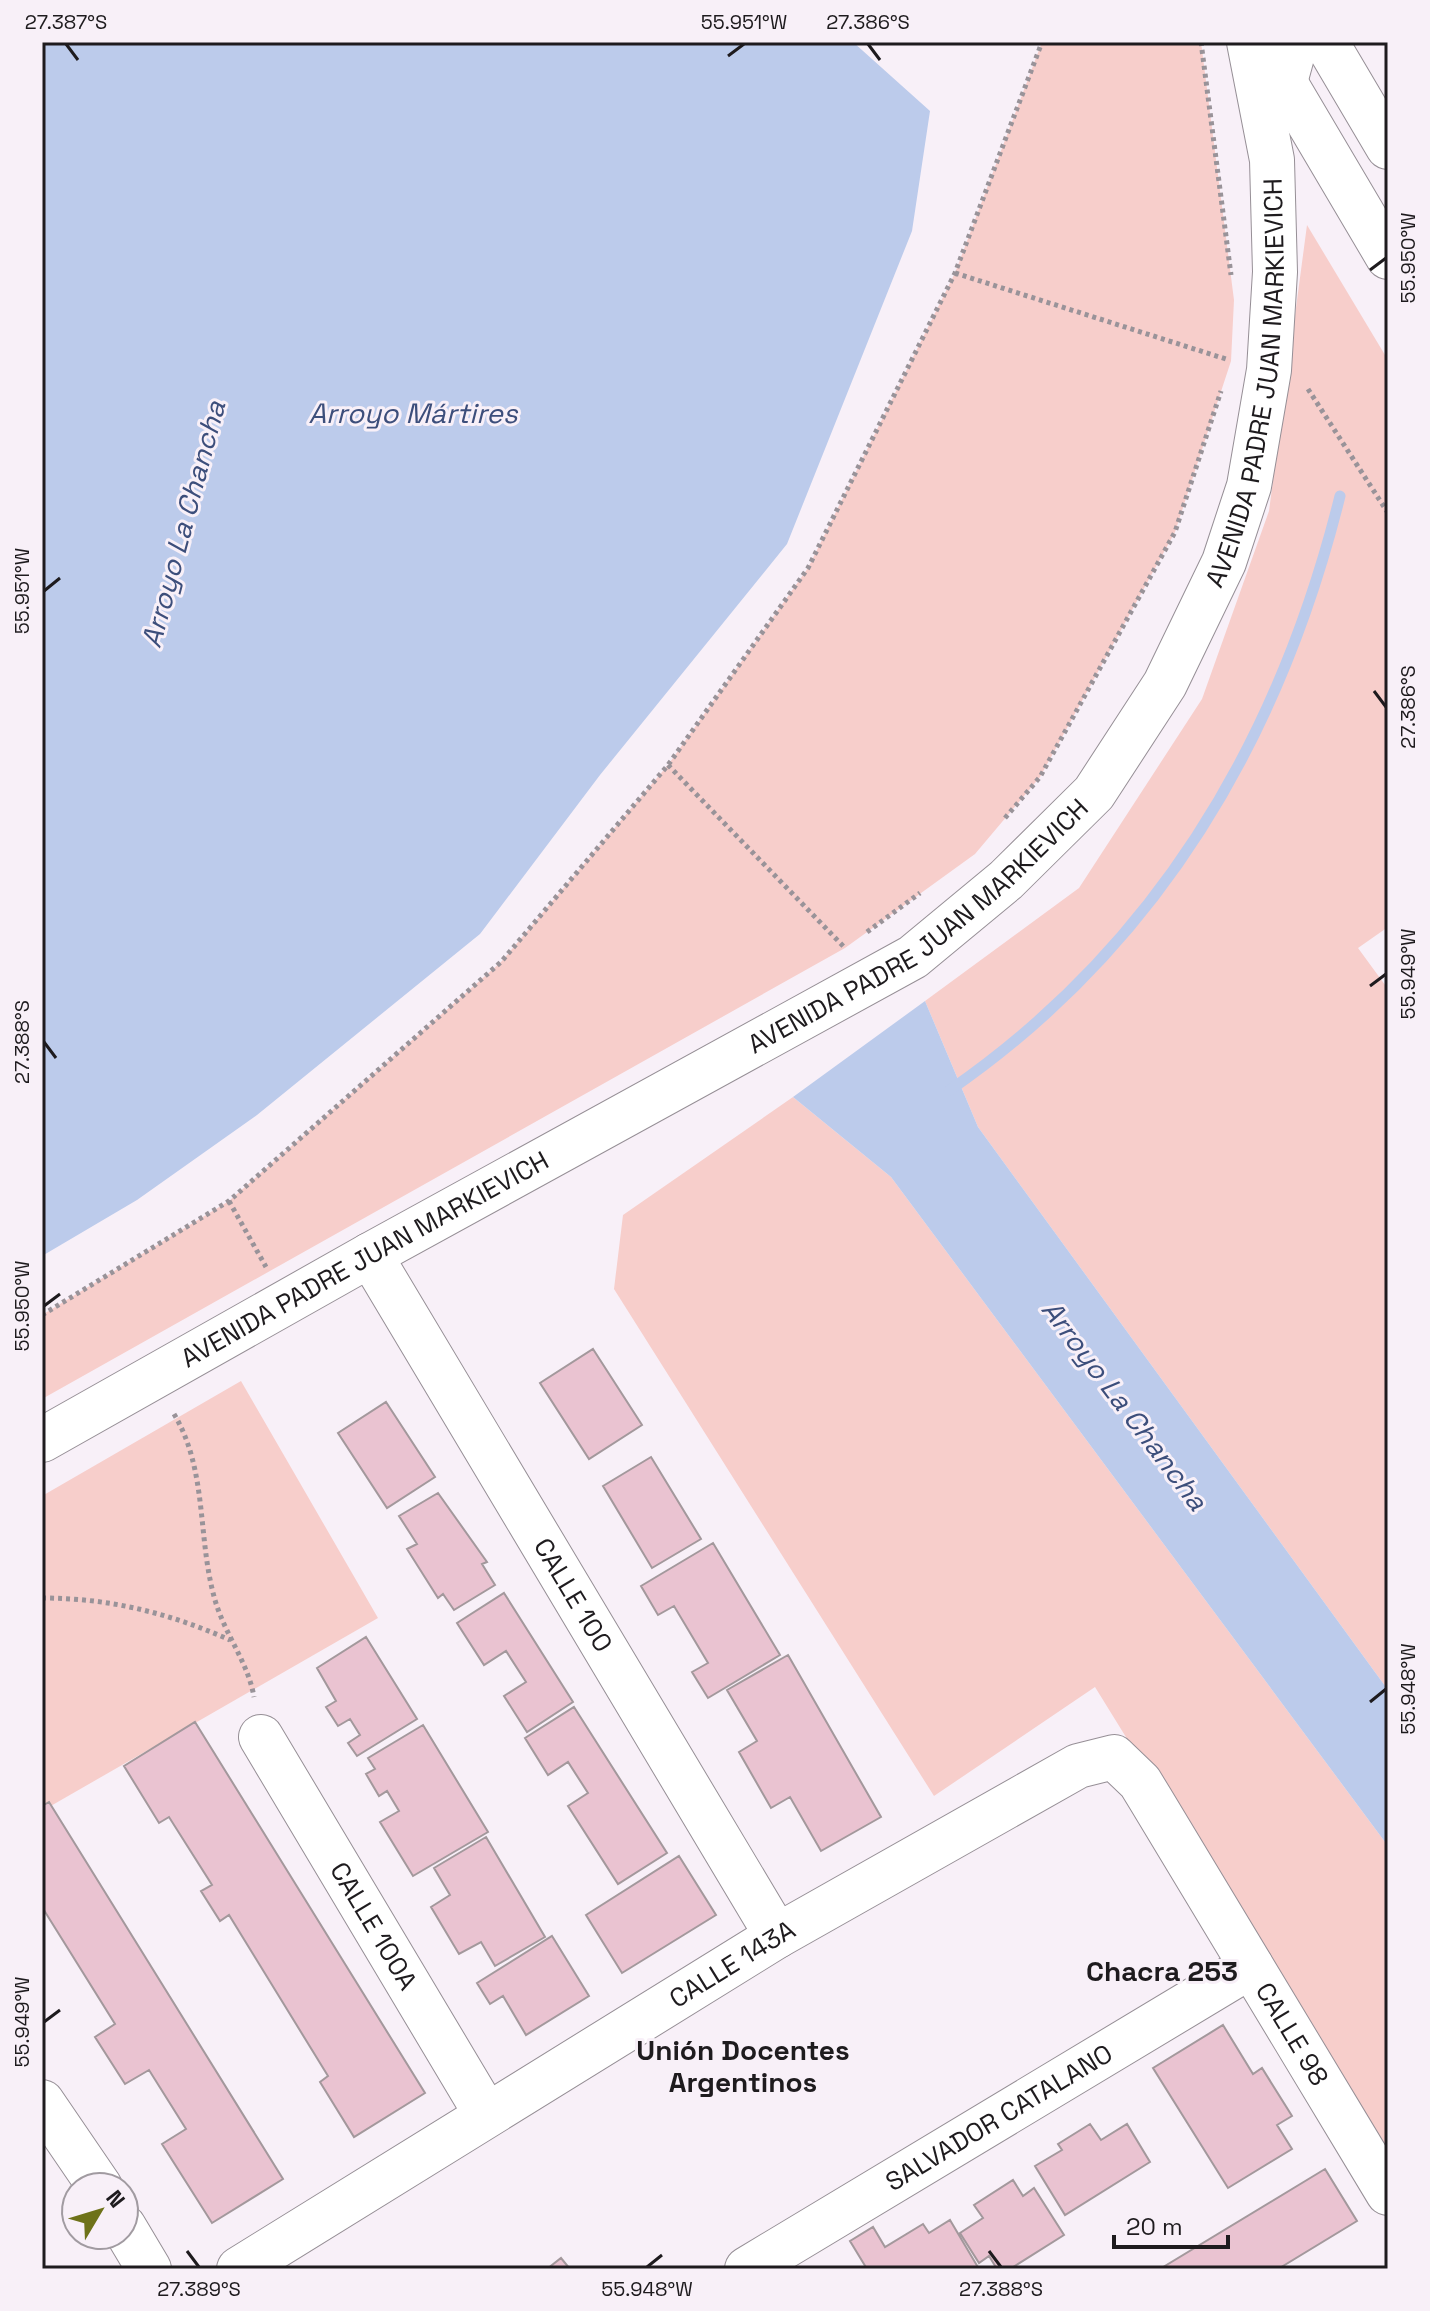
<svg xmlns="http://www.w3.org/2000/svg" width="1430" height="2311" viewBox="0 0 1430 2311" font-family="'Space Grotesk',sans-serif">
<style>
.green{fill:#f7cecb}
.water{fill:#bccbeb}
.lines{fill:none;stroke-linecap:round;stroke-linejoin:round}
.stream{stroke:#bccbeb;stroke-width:11}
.building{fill:#eac3d1;stroke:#a3989c;stroke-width:2}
.minor-casing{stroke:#968f96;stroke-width:46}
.major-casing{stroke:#968f96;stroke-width:46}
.path{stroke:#999399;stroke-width:5;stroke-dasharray:4 4;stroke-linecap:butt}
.minor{stroke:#fff;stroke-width:44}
.major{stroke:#fff;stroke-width:44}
.ticks{fill:none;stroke:#1e1b1e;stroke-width:3}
.labels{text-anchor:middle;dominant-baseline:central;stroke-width:6;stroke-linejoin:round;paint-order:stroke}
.street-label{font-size:26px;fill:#1e1b1e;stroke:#f8f0f8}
.water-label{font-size:28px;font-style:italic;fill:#3c4e7b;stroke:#f8f0f8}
.neighbourhood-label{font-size:28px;font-weight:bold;fill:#1e1b1e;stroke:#f8f0f8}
.neatline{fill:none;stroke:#1e1b1e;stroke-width:3}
.ticks-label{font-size:20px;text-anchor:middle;fill:#1e1b1e}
</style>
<rect width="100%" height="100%" fill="#f8f0f8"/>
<!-- green -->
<path class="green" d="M1042 42H1201L1234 300 1231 361 1175 532 1040 777 975 854 845 948 42 1399V1315L229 1201 501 962 668 765 808 568 955 273Z
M1307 225 1388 360V927L1358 948 1388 989V1690L978 1127 925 1001 1079 888 1202 699 1269 511Z
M793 1097 891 1177 1388 1846V2161L1095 1687 934 1796 614 1289 623 1215Z
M241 1381 378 1618 42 1811V1496Z"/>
<!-- water -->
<path class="water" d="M42 42H853L930 111 912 231 787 544 600 775 480 934 257 1115 137 1200 42 1256Z
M925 1001 978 1127 1388 1690V1846L891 1177 793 1097Z"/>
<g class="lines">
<!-- stream -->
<path class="stream" d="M950 1090C1158 946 1280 738 1340 496"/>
</g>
<!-- building -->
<path class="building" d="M593 1349 642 1425 589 1459 540 1383Z
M386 1402 435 1477 387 1508 338 1433Z
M651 1457 701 1539 652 1568 603 1486Z
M438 1493 487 1562 482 1564 495 1585 454 1610 443 1594 438 1598 407 1549 417 1544 399 1516Z
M713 1543 780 1655 708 1698 692 1672 708 1663 674 1606 658 1615 641 1586Z
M504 1593 573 1702 527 1732 504 1696 526 1682 506 1651 484 1665 457 1623Z
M366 1637 417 1719 357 1756 348 1743 360 1735 350 1719 338 1726 326 1707 336 1701 317 1668Z
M788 1655 881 1817 821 1851 790 1797 771 1808 739 1752 757 1741 727 1690Z
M574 1707 667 1853 618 1884 568 1806 588 1793 568 1762 548 1775 525 1738Z
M195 1722 425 2093 354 2137 320 2082 328 2076 229 1915 220 1921 201 1891 212 1885 169 1817 159 1823 124 1766Z
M423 1725 488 1832 413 1876 380 1822 399 1811 387 1791 379 1796 366 1774 375 1769 368 1758Z
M49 1802 283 2179 212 2223 162 2144 186 2129 149 2070 125 2084 95 2037 115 2024 42 1907V1806Z
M486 1837 545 1937 495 1966 481 1942 459 1954 431 1907 450 1895 434 1868Z
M679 1856 716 1915 622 1973 586 1915Z
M552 1936 589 1996 526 2035 503 1996 490 2004 477 1983Z
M1223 2025 1253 2074 1262 2068 1292 2116 1277 2125 1292 2149 1228 2188 1153 2068Z
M1090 2124 1101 2140 1127 2124 1150 2162 1065 2215 1035 2166 1062 2150 1058 2144Z
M1325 2169 1357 2221 1278 2269H1160Z
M1013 2180 1023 2196 1034 2188 1064 2235 1010 2269H997L989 2256 979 2263 960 2233 983 2218 974 2205Z
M950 2220 979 2269H867L850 2241 873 2227 885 2247 923 2224 929 2233Z
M561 2258 570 2269H547Z"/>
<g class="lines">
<defs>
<g id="minor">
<path d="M1285 82 1296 42"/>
<path id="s1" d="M370 1255 777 1936"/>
<path id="s2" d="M261 1737 486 2114"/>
<path id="s3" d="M239 2269 777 1936 1078 1766 1114 1757 1140 1782 1151 1800 1388 2193"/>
<path id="s4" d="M747 2269 1251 1966"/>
</g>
<g id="major">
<path d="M1261 42 1388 257"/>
<path d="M1326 42 1388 147"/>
<path id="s5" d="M42 1440 370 1255 913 957 1006 880 1094 793 1165 684 1224 562 1249 486 1269 370 1275 272 1272 160 1249 42"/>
<path d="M42 2102 100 2187"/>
<path d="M124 2227 149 2269"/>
</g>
</defs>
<!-- minor casing -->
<use href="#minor" class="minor-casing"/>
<!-- major casing -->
<use href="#major" class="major-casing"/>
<!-- path -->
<path class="path" d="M1201 42 1231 275
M955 273 1229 360
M1308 389 1388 513
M668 765 845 948
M1005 818 1040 777 1175 532 1221 391
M867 932 920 893
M229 1201 266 1267
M42 1315 229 1201 501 962 668 765 808 568 955 273 1042 42
M174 1414C208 1471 197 1538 215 1600 225 1635 248 1662 254 1697
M42 1598C109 1598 169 1613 230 1640"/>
<!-- minor -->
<use href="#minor" class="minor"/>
<!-- major -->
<use href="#major" class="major"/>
</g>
<!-- ticks -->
<path class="ticks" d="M66 44 78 60M868 44 880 60M728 56 744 44M1370 270 1386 258M44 591 60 578M1374 691 1386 707M1370 986 1386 974M44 1042 56 1058M44 1306 60 1294M1370 1702 1386 1689M44 2022 60 2010M187 2251 199 2267M989 2251 1001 2267M647 2267 662 2255"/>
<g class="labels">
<!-- street labels -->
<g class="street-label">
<text stroke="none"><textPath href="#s5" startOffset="1688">AVENIDA PADRE JUAN MARKIEVICH</textPath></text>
<text stroke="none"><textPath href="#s5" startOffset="1018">AVENIDA PADRE JUAN MARKIEVICH</textPath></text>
<text stroke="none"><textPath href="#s5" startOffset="370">AVENIDA PADRE JUAN MARKIEVICH</textPath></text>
<text stroke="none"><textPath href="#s1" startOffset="396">CALLE 100</textPath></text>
<text stroke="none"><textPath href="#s2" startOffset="220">CALLE 100A</textPath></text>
<text stroke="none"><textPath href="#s3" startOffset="580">CALLE 143A</textPath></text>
<text stroke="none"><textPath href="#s3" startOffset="1346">CALLE 98</textPath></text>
<text stroke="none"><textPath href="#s4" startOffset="294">SALVADOR CATALANO</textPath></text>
</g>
<!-- water labels -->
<g class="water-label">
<text x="413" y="413">Arroyo Mártires</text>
<text transform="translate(183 524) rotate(-75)">Arroyo La Chancha</text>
<text transform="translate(1125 1405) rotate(53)">Arroyo La Chancha</text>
</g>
<!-- neighbourhood labels -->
<g class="neighbourhood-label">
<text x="1162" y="1971">Chacra 253</text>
<text x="743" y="2050">Unión Docentes<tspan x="743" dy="32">Argentinos</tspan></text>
</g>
</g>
<!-- border -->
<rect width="1430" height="2311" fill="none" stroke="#f8f0f8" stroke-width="88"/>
<!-- north arrow -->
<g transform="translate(100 2211) rotate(52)"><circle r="38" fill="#f8f0f8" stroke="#a19ba1" stroke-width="2"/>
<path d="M0-6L14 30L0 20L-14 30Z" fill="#6e7219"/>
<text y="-12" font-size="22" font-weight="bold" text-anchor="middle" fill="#1e1b1e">N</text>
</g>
<!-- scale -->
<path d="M1114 2235v12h114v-12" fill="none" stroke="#1e1b1e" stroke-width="4"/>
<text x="1126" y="2235" font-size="24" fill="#1e1b1e" stroke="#f8f0f8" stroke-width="6" paint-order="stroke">20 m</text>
<rect x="44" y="44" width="1342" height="2223" class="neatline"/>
<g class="ticks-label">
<text x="66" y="29">27.387°S</text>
<text x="744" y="29">55.951°W</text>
<text x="868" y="29">27.386°S</text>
<text transform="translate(1408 258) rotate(-90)" y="7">55.950°W</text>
<text transform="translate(22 591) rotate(-90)" y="7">55.951°W</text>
<text transform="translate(1408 707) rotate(-90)" y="7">27.386°S</text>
<text transform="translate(1408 974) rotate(-90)" y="7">55.949°W</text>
<text transform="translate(22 1042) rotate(-90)" y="7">27.388°S</text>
<text transform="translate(22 1306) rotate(-90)" y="7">55.950°W</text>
<text transform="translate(1408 1689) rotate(-90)" y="7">55.948°W</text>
<text transform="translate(22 2022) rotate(-90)" y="7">55.949°W</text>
<text x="199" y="2296">27.389°S</text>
<text x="647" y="2296">55.948°W</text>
<text x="1001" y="2296">27.388°S</text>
</g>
</svg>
